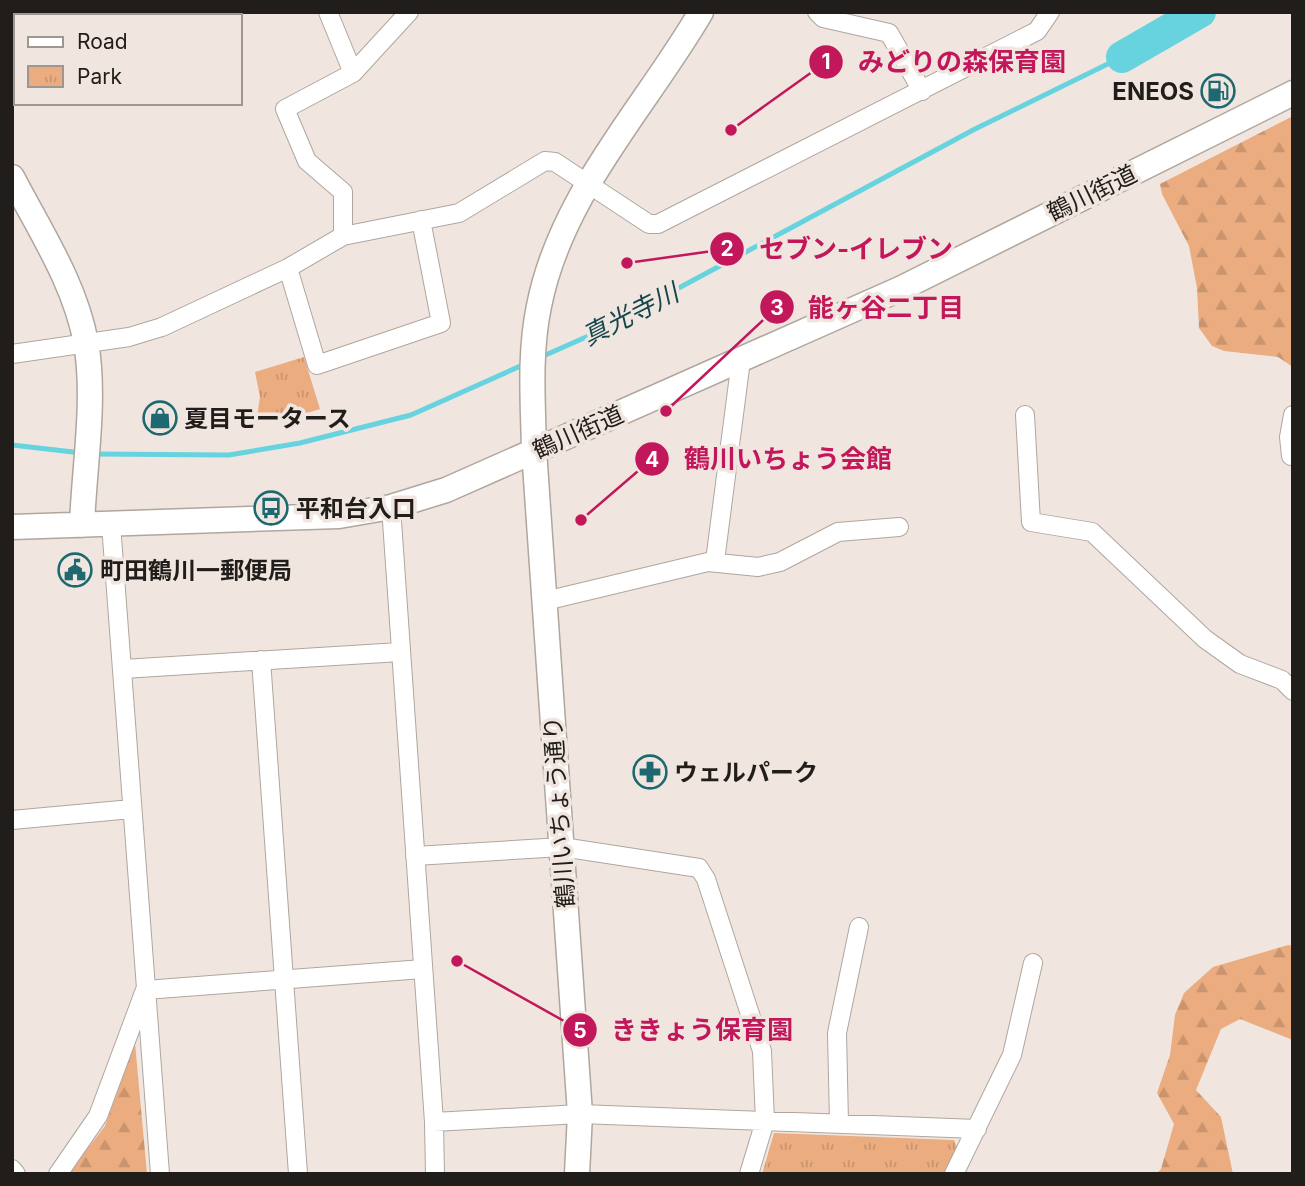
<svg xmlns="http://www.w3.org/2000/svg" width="1305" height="1186" viewBox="0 0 1305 1186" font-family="Inter,'Noto Sans JP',sans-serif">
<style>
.forest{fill:url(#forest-firs)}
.park{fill:url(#park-tufts)}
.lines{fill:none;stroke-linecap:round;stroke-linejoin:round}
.stream{stroke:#66d3df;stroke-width:5}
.river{stroke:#66d3df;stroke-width:32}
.street-casing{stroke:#afa69f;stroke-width:20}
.secondary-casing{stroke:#afa69f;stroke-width:27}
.street{stroke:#fff;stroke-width:18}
.secondary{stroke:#fff;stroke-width:24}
.labels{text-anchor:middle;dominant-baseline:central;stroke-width:7;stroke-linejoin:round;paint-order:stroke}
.poi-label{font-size:24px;font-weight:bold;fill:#211d1b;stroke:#f0e6df;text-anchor:start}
.street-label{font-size:24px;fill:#211d1b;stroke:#f0e6df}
.water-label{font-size:26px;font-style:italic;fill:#14464b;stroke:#f0e6df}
.leader{fill:none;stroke:#c2185b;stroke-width:2.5}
.callout-dot{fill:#c2185b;stroke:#f0e6df;stroke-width:2.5}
.mark-label{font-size:21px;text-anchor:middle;font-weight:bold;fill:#fff}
.callout-label{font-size:26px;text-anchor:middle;font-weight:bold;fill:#c2185b;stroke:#f0e6df;stroke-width:7;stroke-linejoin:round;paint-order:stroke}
</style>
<defs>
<pattern id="forest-firs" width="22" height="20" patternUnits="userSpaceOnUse" patternTransform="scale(1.75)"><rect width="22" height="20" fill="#ebac80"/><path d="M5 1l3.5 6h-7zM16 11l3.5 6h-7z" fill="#c9946e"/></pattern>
<pattern id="park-tufts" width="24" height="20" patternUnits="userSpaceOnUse" patternTransform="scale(1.75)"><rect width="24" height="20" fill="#ebac80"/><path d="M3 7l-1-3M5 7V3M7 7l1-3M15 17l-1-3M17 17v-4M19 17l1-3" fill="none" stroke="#c9946e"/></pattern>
</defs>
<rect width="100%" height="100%" fill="#f0e6df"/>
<!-- forest -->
<path class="forest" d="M1293 116V367L1278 357 1224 351 1212 346 1199 328 1197 288 1189 246 1162 194 1160 184Z
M1288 945 1293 946V1040L1240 1019 1221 1029 1196 1090 1221 1117 1233 1174H1156L1161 1169 1174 1124 1157 1093 1170 1055 1175 1015 1184 993 1213 967Z
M135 1043 147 1174H68L105 1126Z"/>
<!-- park -->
<path class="park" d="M304 357 320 409 289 419 256 423 260 397 255 372Z
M774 1133 954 1140 958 1150 946 1174H762Z"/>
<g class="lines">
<!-- stream -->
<path class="stream" d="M541 357 593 334 975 129 1122 57
M12 445 82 453
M95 454 229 455 300 443 411 415 525 364"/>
<!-- river -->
<path class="river" d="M1122 57 1200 12"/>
<defs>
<path id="street" d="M328 12 353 73 285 109 307 161 343 192V236
M817 12 823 18 889 33 922 91
M353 73 409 12
M288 268 317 365 441 323 421 220
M12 354 129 337 162 327 288 268 343 236 459 213 545 161 555 162 649 224H658L1037 31 1050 12
M1025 415 1031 522 1092 532 1205 639 1240 664 1282 680 1293 691
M1291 456 1289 437 1293 415
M391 507 434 1122 435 1174
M111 524 160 1174
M715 561 741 360
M545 601 708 562 758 567 780 562 838 532 899 527
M261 660 298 1174
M123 669 400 652
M12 820 132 809
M415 856 562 847 699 868 706 879 762 1051 765 1121 749 1174
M434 1122 580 1114 977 1129
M839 1123 837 1033 859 927
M12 1169 16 1174
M58 1174 98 1116 145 990 423 969
M954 1174 1012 1055 1033 963"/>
<path id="secondary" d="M12 177C40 231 75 283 86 343 96 399 84 468 82 525
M12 527 339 516 391 507 446 490 902 288 1293 93
M577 1174 580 1114 534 450C533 402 529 354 539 306 561 194 645 108 701 12"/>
</defs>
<!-- street casing -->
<use href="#street" class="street-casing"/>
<!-- secondary casing -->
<use href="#secondary" class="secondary-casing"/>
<!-- street -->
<use href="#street" class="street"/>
<!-- secondary -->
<use href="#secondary" class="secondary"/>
</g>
<!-- icons -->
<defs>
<symbol id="fuel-ring" viewBox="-11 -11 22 22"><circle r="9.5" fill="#f0e6df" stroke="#1e6971" stroke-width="1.5"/><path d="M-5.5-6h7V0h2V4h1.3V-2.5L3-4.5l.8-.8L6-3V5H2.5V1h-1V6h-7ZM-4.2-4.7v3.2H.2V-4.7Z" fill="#1e6971"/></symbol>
<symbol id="shop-ring" viewBox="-11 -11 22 22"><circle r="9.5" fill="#f0e6df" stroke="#1e6971" stroke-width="1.5"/><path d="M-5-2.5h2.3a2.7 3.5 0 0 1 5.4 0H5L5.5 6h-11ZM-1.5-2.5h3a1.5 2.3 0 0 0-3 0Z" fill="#1e6971"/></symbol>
<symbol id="bus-ring" viewBox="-11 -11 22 22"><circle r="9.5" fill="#f0e6df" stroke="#1e6971" stroke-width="1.5"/><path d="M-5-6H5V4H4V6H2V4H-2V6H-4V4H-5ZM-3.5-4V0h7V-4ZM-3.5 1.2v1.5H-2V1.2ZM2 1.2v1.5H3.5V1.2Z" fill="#1e6971"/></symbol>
<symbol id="civic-ring" viewBox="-11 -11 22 22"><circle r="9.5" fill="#f0e6df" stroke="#1e6971" stroke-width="1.5"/><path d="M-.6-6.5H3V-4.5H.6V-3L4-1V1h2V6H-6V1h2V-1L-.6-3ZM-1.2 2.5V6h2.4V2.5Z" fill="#1e6971"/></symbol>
<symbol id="pharmacy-ring" viewBox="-11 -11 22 22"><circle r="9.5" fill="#f0e6df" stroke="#1e6971" stroke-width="1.5"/><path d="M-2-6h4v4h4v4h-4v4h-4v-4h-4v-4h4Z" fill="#1e6971"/></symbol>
</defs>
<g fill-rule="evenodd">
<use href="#fuel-ring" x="1199" y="72" width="38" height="38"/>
<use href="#shop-ring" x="141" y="399" width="38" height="38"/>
<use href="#bus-ring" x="252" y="489" width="38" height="38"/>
<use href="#civic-ring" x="56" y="551" width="38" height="38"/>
<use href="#pharmacy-ring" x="631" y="753" width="38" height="38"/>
</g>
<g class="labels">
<!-- poi labels -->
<g class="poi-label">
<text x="1194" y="91" text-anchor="end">ENEOS</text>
<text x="184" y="418">夏目モータース</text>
<text x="296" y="508">平和台入口</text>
<text x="100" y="570">町田鶴川一郵便局</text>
<text x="674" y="772">ウェルパーク</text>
</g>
<!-- street labels -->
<g class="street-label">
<text transform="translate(1092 193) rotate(-26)">鶴川街道</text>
<text transform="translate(578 432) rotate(-24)">鶴川街道</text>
<text transform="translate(559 812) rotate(-94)">鶴川いちょう通り</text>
</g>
<!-- water labels -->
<g class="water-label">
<text transform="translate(630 314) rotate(-27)">真光寺川</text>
</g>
</g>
<!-- callouts -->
<path class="leader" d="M731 130L826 62M627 263L727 249M666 411L777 307M581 520L652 459M457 961L580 1030"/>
<g class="callout-dot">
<circle cx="731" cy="130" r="7"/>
<circle cx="627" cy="263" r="7"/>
<circle cx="666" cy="411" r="7"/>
<circle cx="581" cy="520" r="7"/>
<circle cx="457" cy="961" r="7"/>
<circle cx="826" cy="62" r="18"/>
<circle cx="727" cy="249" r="18"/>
<circle cx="777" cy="307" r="18"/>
<circle cx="652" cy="459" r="18"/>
<circle cx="580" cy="1030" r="18"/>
</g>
<g class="mark-label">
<text x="826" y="69">1</text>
<text x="727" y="256">2</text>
<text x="777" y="315">3</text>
<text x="652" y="467">4</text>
<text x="580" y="1038">5</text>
</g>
<g class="callout-label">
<text x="962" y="71">みどりの森保育園</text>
<text x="856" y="258">セブン-イレブン</text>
<text x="886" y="317">能ヶ谷二丁目</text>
<text x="788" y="468">鶴川いちょう会館</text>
<text x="702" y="1039">ききょう保育園</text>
</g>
<!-- border -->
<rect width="1305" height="1186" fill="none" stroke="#211d1b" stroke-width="28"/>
<!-- legend -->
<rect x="14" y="14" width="228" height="91" fill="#f0e6df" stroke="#9d9691" stroke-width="2"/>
<rect x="28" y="37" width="35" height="10" fill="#ffffff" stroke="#9d9691" stroke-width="2"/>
<text x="77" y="49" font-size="21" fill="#211d1b">Road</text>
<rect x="28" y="66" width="35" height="21" fill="url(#park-tufts)" stroke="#9d9691" stroke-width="2"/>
<text x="77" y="84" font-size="21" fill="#211d1b">Park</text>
</svg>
